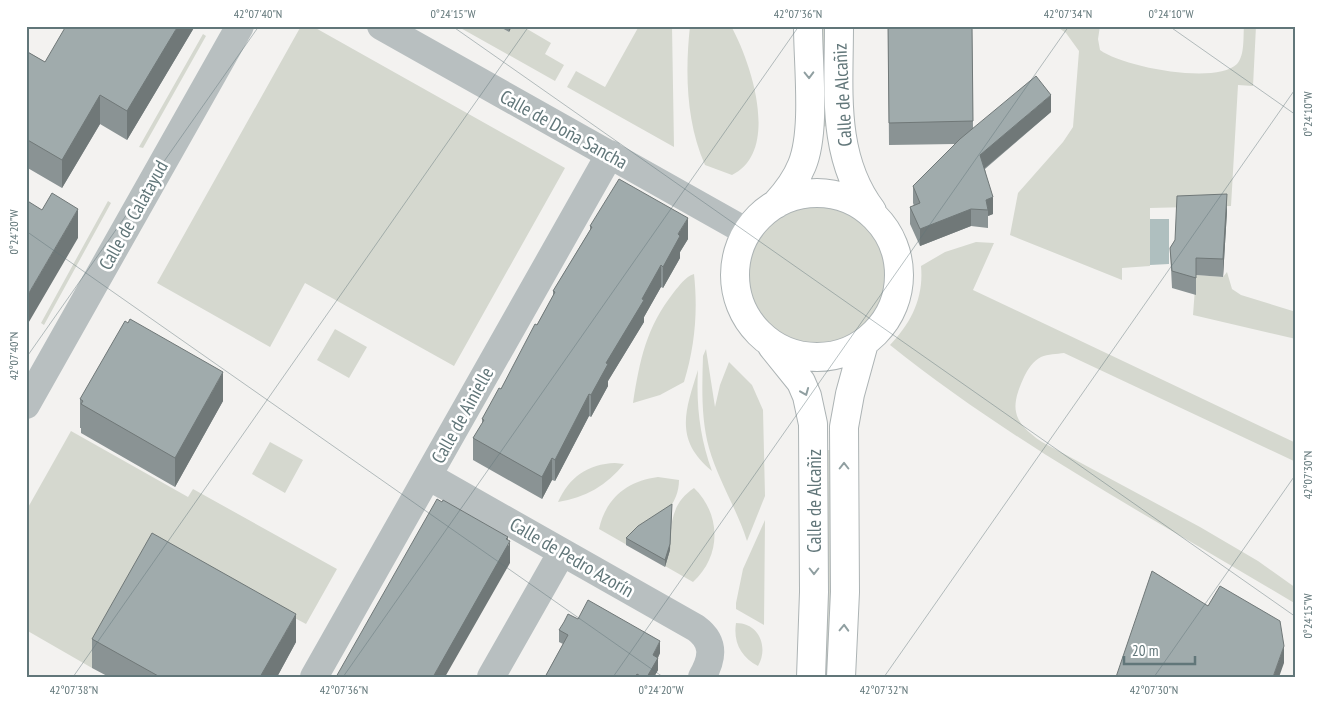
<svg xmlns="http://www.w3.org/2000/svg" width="1322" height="703" viewBox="0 0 1322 703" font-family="'PT Sans Narrow',sans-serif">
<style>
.green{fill:#d5d8cf}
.water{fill:#afbfbf}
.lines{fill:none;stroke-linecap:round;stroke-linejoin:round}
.major-casing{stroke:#acb3b4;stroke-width:30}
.minor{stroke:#b8bfc0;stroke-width:28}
.major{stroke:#fff;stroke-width:28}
.wall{fill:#8a9394}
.shaded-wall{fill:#707878}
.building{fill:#a0abac;stroke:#707878}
.oneway{stroke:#909fa1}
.ticks{fill:none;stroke:#617679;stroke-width:1;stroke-opacity:0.45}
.labels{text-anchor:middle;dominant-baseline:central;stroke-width:5;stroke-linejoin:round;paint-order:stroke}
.street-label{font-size:19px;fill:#617679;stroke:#fff}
.neatline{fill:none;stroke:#617679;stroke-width:2}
.ticks-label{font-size:12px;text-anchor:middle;fill:#617679}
</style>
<rect width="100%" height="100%" fill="#f3f2f0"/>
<!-- green -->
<path class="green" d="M301 26H312L565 168 454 366 305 283 270 347 157 283Z
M457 26H498L509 32 512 26H522L551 43 545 54 564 65 555 81Z
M639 26H672L674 147 567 87 576 71 605 87Z
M690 26H731C751 62 781 151 732 175L705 165C686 122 685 72 690 26Z
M821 26H826L827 126 822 127Z
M1056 26H1100L1098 39 1100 50C1123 67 1216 85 1237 64 1245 55 1243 37 1244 26H1256L1253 86 1238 85 1231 206 1150 208V266L1122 268V280L1010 235 1018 193 1063 142 1073 127 1079 51 1066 33Z
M203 34 206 36 143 148 139 147Z
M108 201 111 203 44 325 41 323Z
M749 275a68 68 0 1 1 136 0a68 68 0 1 1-136 0Z
M976 242 994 243 973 290 1296 443V462L1064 353C1057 354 1048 354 1041 357 1033 361 1028 369 1024 377 1009 409 1013 422 1042 442L1200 527 1258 561 1296 588V604C1158 521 1016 446 890 345 911 323 924 298 921 266L945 252Z
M1227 272 1232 289 1241 295 1296 312V339L1193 315 1196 275 1223 277Z
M694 274C698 311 695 346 684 382L660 395 633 403C640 359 646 328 674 292 680 285 685 277 694 274Z
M335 329 367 347 349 378 317 360Z
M706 349 715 407 720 385 729 362 752 385 763 410 765 496 747 541C737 509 718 480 709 448 701 419 702 387 703 356Z
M698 370C696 405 700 438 712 471 674 440 685 411 698 370Z
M71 431 188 497 193 489 337 569 306 624 291 616 152 561 92 668 26 630V511Z
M270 442 303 460 285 493 252 474Z
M826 450H831L832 592 829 677H824Z
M615 463 624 464C607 485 585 498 558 502 569 477 588 464 615 463Z
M658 477 679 480C679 511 649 528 627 545L599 529C606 498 627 481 658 477Z
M694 488C722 515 721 557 693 582L665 566C675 537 663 509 694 488Z
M765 520 764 625 736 609V603L743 569Z
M736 623C759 623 769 647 758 666 741 657 733 642 736 623Z"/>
<!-- water -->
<path class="water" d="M1150 219H1169V264L1150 265Z"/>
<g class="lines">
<defs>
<path id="major" d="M839 26C839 90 831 157 872 211
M735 275a82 82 0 1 1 164 0a82 82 0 1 1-164 0Z
M776 204C787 192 796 180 802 165 816 131 808 65 808 26
M772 346 801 382 807 396 813 424 814 592 811 677
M841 677 845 592 844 427 850 394 864 343"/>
</defs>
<!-- major casing -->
<use href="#major" class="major-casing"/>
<!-- minor -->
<path class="minor" d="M381 26 747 232
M26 405 240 26
M428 476 696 628C715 642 713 658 702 677
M314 677 610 154
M491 677 562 552"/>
<!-- major -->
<use href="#major" class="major"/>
</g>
<!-- wall -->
<path class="wall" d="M195 26 127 140 100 124 62 188 26 167V51L45 62Z
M498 26H512L509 32Z
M888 26H972L973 128 1051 112 985 169 993 214 988 216V228L971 226 920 246 910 224V207L914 206 913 203V186L955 144 889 145Z
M1227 211 1223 277 1196 275V295L1172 288 1170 248 1175 240Z
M590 226 688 239 680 252V258L663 288 661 287 644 317V322L608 381V386L591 417 589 416 555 481 552 480 542 499 473 460V438L482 424V419L501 389 553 296V291L590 230Z
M80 399 223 401 175 487 81 433V428H80Z
M626 538 670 550 665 567 626 545Z
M578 619 660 653 658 658V670L654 677H545L563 644 559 642V630Z
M92 639 296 642 277 677H109L92 668Z"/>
<!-- shaded-wall -->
<path class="shaded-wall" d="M178 26H195L127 140V111Z
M509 26H512L509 32Z
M100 95V124L62 188V160Z
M1051 95V112L980 172V155Z
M1227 194V211L1223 277V259Z
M993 197V214L988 216V210L986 200Z
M78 209V238L26 327V298Z
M971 209V226L920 246V229Z
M688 218V239L680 252V258L663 288V267L678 234Z
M661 265V287L644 317V322L608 381V386L591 417V395L606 363Z
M223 372V401L175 487V458Z
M589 394V416L555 481V460Z
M552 458V480L542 499V477Z
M672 510 670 550 665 567V560Z
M508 537V546L510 541V563L445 677H433Z
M296 614V642L277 677H260Z
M660 641V653L657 659 658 658V670L654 677H647L653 655Z
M1284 646V663L1279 677H1273Z"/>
<!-- building -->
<path class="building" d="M66 26H178L127 111 100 95 62 160 26 139V51L45 62Z
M888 26H972L973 121 889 123Z
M1036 76 1051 95 980 155 993 197 986 200 988 210 971 209 920 229 910 207 920 203 913 186 960 139Z
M619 179 688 218 678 234 680 236 663 267 661 265 642 299 644 300 606 363 608 364 591 395 589 394 555 460 552 458 542 477 473 438 484 420 482 419 499 388 501 389 535 324 537 325 555 292 553 291 592 227 590 226Z
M52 193 78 209 26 298V200L42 210Z
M1227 194 1223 259 1196 258V278L1172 271 1170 248 1175 240 1177 196Z
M130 319 223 372 175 458 81 404 83 401 80 399 125 321 128 323Z
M437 499 442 502 443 500 508 537 506 539 510 541 433 677H336Z
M672 504 670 544 665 560 626 538 638 526Z
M152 533 296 614 260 677H160L92 639Z
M1152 571 1208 606 1220 586 1280 621 1284 646 1273 677H1116Z
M588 600 660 641 653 655 658 658 647 677H642L637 674 635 677H545L568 635 559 630 564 622 568 614 578 619Z"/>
<!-- one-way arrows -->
<defs><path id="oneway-chevron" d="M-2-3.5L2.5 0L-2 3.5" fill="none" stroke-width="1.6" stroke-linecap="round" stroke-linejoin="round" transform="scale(1.25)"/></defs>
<g class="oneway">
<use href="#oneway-chevron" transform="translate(809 75) rotate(89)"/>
<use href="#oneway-chevron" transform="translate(805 392) rotate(68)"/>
<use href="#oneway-chevron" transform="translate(844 466) rotate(-90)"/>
<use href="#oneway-chevron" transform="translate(814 571) rotate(90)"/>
<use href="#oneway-chevron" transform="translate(844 628) rotate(-88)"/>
</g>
<!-- ticks -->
<path class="ticks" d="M452 26 1296 617M1169 26 1296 115M26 231 663 677M26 358 259 26M73 677 529 26M343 677 799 26M613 677 1069 26M884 677 1296 88M1154 677 1296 474"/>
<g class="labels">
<!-- street labels -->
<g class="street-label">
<text transform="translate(842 95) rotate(-93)">Calle de Alcañiz</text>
<text transform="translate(564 129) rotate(29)">Calle de Doña Sancha</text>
<text transform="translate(133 215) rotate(-61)">Calle de Calatayud</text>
<text transform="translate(462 415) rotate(-61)">Calle de Ainielle</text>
<text transform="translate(814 501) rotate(-90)">Calle de Alcañiz</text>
<text transform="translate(572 557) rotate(30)">Calle de Pedro Azorín</text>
</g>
</g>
<!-- border -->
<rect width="1322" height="703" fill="none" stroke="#ffffff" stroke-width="55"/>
<!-- scale -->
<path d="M1124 656v8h71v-8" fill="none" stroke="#617679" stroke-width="2.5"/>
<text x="1132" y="656" font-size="15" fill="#617679" stroke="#ffffff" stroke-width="4" paint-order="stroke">20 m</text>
<rect x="28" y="28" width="1266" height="648" class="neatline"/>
<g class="ticks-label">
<text x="258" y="18">42°07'40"N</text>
<text x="453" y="18">0°24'15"W</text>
<text x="798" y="18">42°07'36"N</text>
<text x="1068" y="18">42°07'34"N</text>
<text x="1171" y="18">0°24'10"W</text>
<text transform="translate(1308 114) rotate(-90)" y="4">0°24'10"W</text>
<text transform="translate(14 232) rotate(-90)" y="4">0°24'20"W</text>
<text transform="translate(14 356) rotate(-90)" y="4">42°07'40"N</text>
<text transform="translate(1308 475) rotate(-90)" y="4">42°07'30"N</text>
<text transform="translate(1308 616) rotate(-90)" y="4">0°24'15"W</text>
<text x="74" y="694">42°07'38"N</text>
<text x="344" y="694">42°07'36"N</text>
<text x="661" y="694">0°24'20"W</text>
<text x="884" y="694">42°07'32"N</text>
<text x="1154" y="694">42°07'30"N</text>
</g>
</svg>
